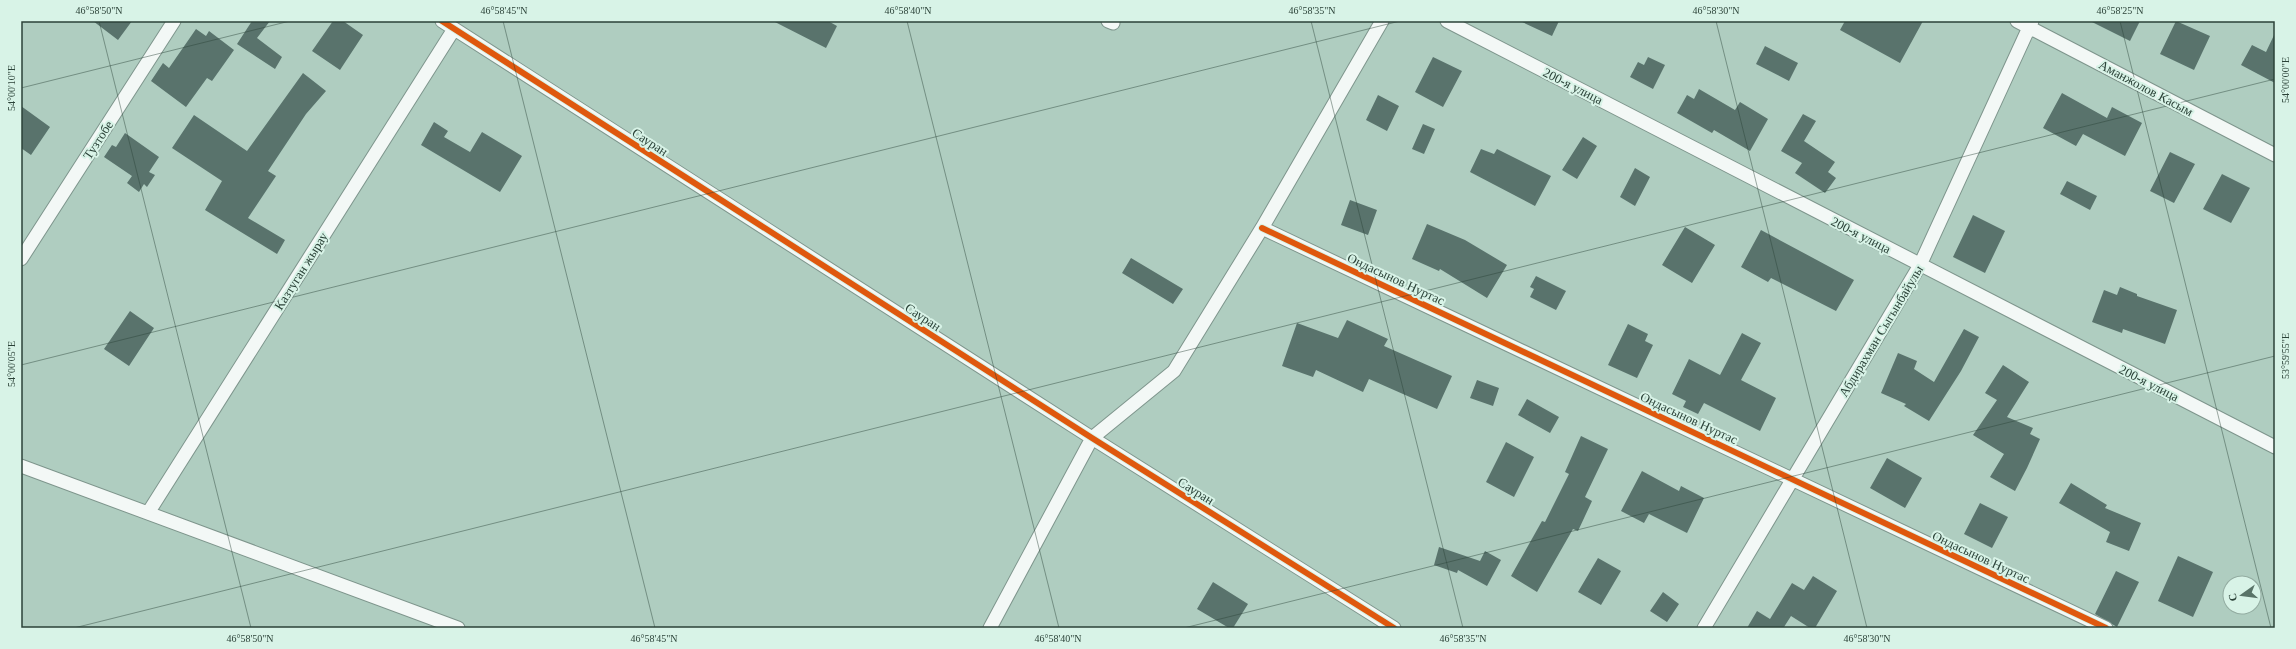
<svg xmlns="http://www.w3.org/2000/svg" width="2296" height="649" viewBox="0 0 2296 649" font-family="'Times New Roman',serif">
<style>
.building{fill:#59736c}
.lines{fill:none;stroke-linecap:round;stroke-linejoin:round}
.street-casing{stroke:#7e958c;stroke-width:15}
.street{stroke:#f3f8f6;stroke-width:13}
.cycleway-casing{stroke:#d8f3e7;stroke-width:8}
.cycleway{stroke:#df580e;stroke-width:6}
.ticks{fill:none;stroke:#2b4238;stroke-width:1;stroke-opacity:0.45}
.labels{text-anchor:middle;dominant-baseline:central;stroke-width:4;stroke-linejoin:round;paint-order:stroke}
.street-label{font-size:13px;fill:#2b4238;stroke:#d8f3e7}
.neatline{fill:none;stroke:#2b4238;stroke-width:1.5}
.ticks-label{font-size:10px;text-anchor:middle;fill:#2b4238}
</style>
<rect width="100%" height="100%" fill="#afcdc0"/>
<!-- building -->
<path class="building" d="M93 21H132L118 40Z
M252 21H270L257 38 282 57 275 69 237 44Z
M333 21H343L363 35 340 70 312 51Z
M773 21H828L837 26 826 48Z
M1520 21H1559L1552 36Z
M1845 21H1923L1900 63 1840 30Z
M2090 21H2140L2130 41Z
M2176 21 2210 36 2194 70 2160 54Z
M196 29 206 36 209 31 234 50 212 81 207 78 186 107 151 81 163 63 169 68Z
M2275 33V83L2241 65 2252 45 2266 52Z
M1765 46 1798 63 1789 81 1756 64Z
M1433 57 1462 71 1443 107 1415 92Z
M1648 57 1665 65 1653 89 1630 77 1638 62 1644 65Z
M303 73 326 91 306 114 268 171 276 176 248 218 285 240 277 254 205 210 222 181 172 148 194 115 247 151Z
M1699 89 1735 110 1740 102 1768 119 1750 151 1714 130 1712 133 1677 113 1687 95 1694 99Z
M2062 93 2107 118 2112 107 2142 123 2125 156 2083 134 2076 146 2043 128Z
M1378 95 1399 106 1387 131 1366 120Z
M21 106 50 127 31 155 21 148Z
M1803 114 1816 121 1804 141 1835 162 1828 172 1836 178 1825 193 1795 173 1802 163 1781 151Z
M434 122 448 131 444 137 470 152 482 132 522 156 500 192 421 145Z
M1423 124 1435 129 1424 154 1412 149Z
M125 133 159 157 149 172 155 175 147 187 144 184 139 192 127 183 132 176 104 157 112 145 116 147Z
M1583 137 1597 146 1577 179 1562 170Z
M1481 149 1494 154 1497 149 1551 176 1535 206 1470 172Z
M2170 152 2195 164 2174 203 2150 191Z
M1635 168 1650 177 1635 206 1620 197Z
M2222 174 2250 188 2231 223 2203 209Z
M2067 181 2097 196 2090 210 2060 194Z
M1350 200 1377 210 1368 235 1341 225Z
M1973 215 2005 231 1985 273 1953 257Z
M1427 224 1465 240 1507 265 1487 298 1440 269 1439 271 1412 259Z
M1685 227 1715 245 1692 283 1662 265Z
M1761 230 1854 280 1836 311 1771 278 1768 282 1741 267Z
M1131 258 1183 289 1173 304 1122 273Z
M1536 276 1566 291 1556 310 1530 297 1534 289 1530 287Z
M2120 287 2137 294V296L2177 310 2165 344 2123 329 2122 333 2092 322 2104 290 2117 295Z
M130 311 154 328 129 366 104 349Z
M1347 320 1388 339 1384 346 1452 376 1437 409 1369 379 1363 392 1316 370 1313 377 1282 366 1297 323 1338 338Z
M1628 324 1648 334 1645 341 1653 345 1637 378 1608 365Z
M1964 329 1979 337 1961 371 1929 421 1904 406 1906 404 1881 393 1898 353 1917 361 1914 369 1934 382Z
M1742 333 1761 343 1741 380 1776 398 1760 431 1704 403 1698 414 1683 407 1686 401 1672 394 1689 359 1720 375Z
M2003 365 2029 382 2007 417 2033 428 2030 434 2040 439 2027 468 2015 491 1990 477 2004 454 1973 435 1997 400 1985 393Z
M1477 380 1499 388 1493 406 1470 398Z
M1527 399 1559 417 1550 433 1518 415Z
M1581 436 1608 449 1585 497 1592 501 1578 531 1573 529 1537 592 1511 576 1542 521 1545 522 1569 474 1565 472Z
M1506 442 1534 457 1514 497 1486 482Z
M1887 458 1922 478 1905 508 1870 488Z
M1642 471 1679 491 1681 486 1704 498 1687 533 1649 514 1644 523 1621 511Z
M2071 483 2107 505 2105 508 2141 523 2129 551 2106 542 2110 532 2059 503Z
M1980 503 2008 517 1992 548 1964 534Z
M1439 547 1480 561 1485 551 1501 560 1487 586 1458 570 1457 573 1434 565Z
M2178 556 2213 572 2193 617 2158 601Z
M1598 558 1621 571 1601 605 1578 592Z
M2116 571 2139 582 2117 627 2095 614Z
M1813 576 1837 591 1815 628H1810L1791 616 1784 627 1786 628H1747L1757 611 1770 619 1792 583 1804 590Z
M1213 582 1248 604 1233 628H1229L1197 609Z
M1663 592 1679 604 1667 622 1650 611Z"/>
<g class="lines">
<defs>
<path id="street" d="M442 21 1092 438 1394 628
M1108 21 1113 23
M1447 21 2275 447
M2017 21 2275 155
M1262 228 2106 628
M21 259 174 21
M21 466 458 628
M148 513 454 29
M990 628 1092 438 1174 371 1262 228 1382 21
M1704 628 1920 265 2032 21"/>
</defs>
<!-- street casing -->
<use href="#street" class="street-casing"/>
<!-- street -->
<use href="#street" class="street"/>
<defs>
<path id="cycleway" d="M442 21 1092 438 1394 628
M1262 228 2106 628"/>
</defs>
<!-- cycleway casing -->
<use href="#cycleway" class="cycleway-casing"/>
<!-- cycleway -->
<use href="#cycleway" class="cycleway"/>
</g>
<!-- ticks -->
<path class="ticks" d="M99 21 251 628M503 21 655 628M907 21 1059 628M1311 21 1463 628M1716 21 1867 628M2120 21 2271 628M21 88 290 21M21 365 1400 21M74 628 2275 79M1184 628 2275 356"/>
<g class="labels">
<!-- street labels -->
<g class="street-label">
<text transform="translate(1573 86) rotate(27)">200-я улица</text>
<text transform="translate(2146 88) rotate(28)">Аманжолов Касым</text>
<text transform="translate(98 140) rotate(-57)">Тузтобе</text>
<text transform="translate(650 142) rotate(33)">Сауран</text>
<text transform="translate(1861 235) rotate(27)">200-я улица</text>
<text transform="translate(301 271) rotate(-58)">Казтуган жырау</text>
<text transform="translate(1396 279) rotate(25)">Ондасынов Нуртас</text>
<text transform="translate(923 317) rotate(33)">Сауран</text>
<text transform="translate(1881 331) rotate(-59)">Абдирахман Сыгынбайулы</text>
<text transform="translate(2149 383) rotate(27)">200-я улица</text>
<text transform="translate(1689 418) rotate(25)">Ондасынов Нуртас</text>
<text transform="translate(1196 491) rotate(32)">Сауран</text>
<text transform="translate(1981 557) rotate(25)">Ондасынов Нуртас</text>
</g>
</g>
<!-- border -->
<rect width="2296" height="649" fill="none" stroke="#d8f3e7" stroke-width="44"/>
<!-- north arrow -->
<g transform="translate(2242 595) rotate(256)"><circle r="19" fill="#d8f3e7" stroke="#93aca1"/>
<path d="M0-3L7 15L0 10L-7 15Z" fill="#597368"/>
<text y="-6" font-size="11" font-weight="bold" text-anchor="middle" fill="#2b4238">С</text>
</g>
<rect x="22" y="22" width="2252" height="605" class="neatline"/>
<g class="ticks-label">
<text x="99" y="14">46°58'50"N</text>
<text x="504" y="14">46°58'45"N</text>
<text x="908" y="14">46°58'40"N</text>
<text x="1312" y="14">46°58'35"N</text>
<text x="1716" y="14">46°58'30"N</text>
<text x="2120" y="14">46°58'25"N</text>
<text transform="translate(2285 80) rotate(-90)" y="4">54°00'00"E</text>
<text transform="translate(11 88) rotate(-90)" y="4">54°00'10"E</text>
<text transform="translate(2285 356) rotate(-90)" y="4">53°59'55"E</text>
<text transform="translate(11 364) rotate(-90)" y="4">54°00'05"E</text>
<text x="250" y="642">46°58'50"N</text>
<text x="654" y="642">46°58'45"N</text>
<text x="1058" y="642">46°58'40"N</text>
<text x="1463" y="642">46°58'35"N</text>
<text x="1867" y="642">46°58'30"N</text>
</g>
</svg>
